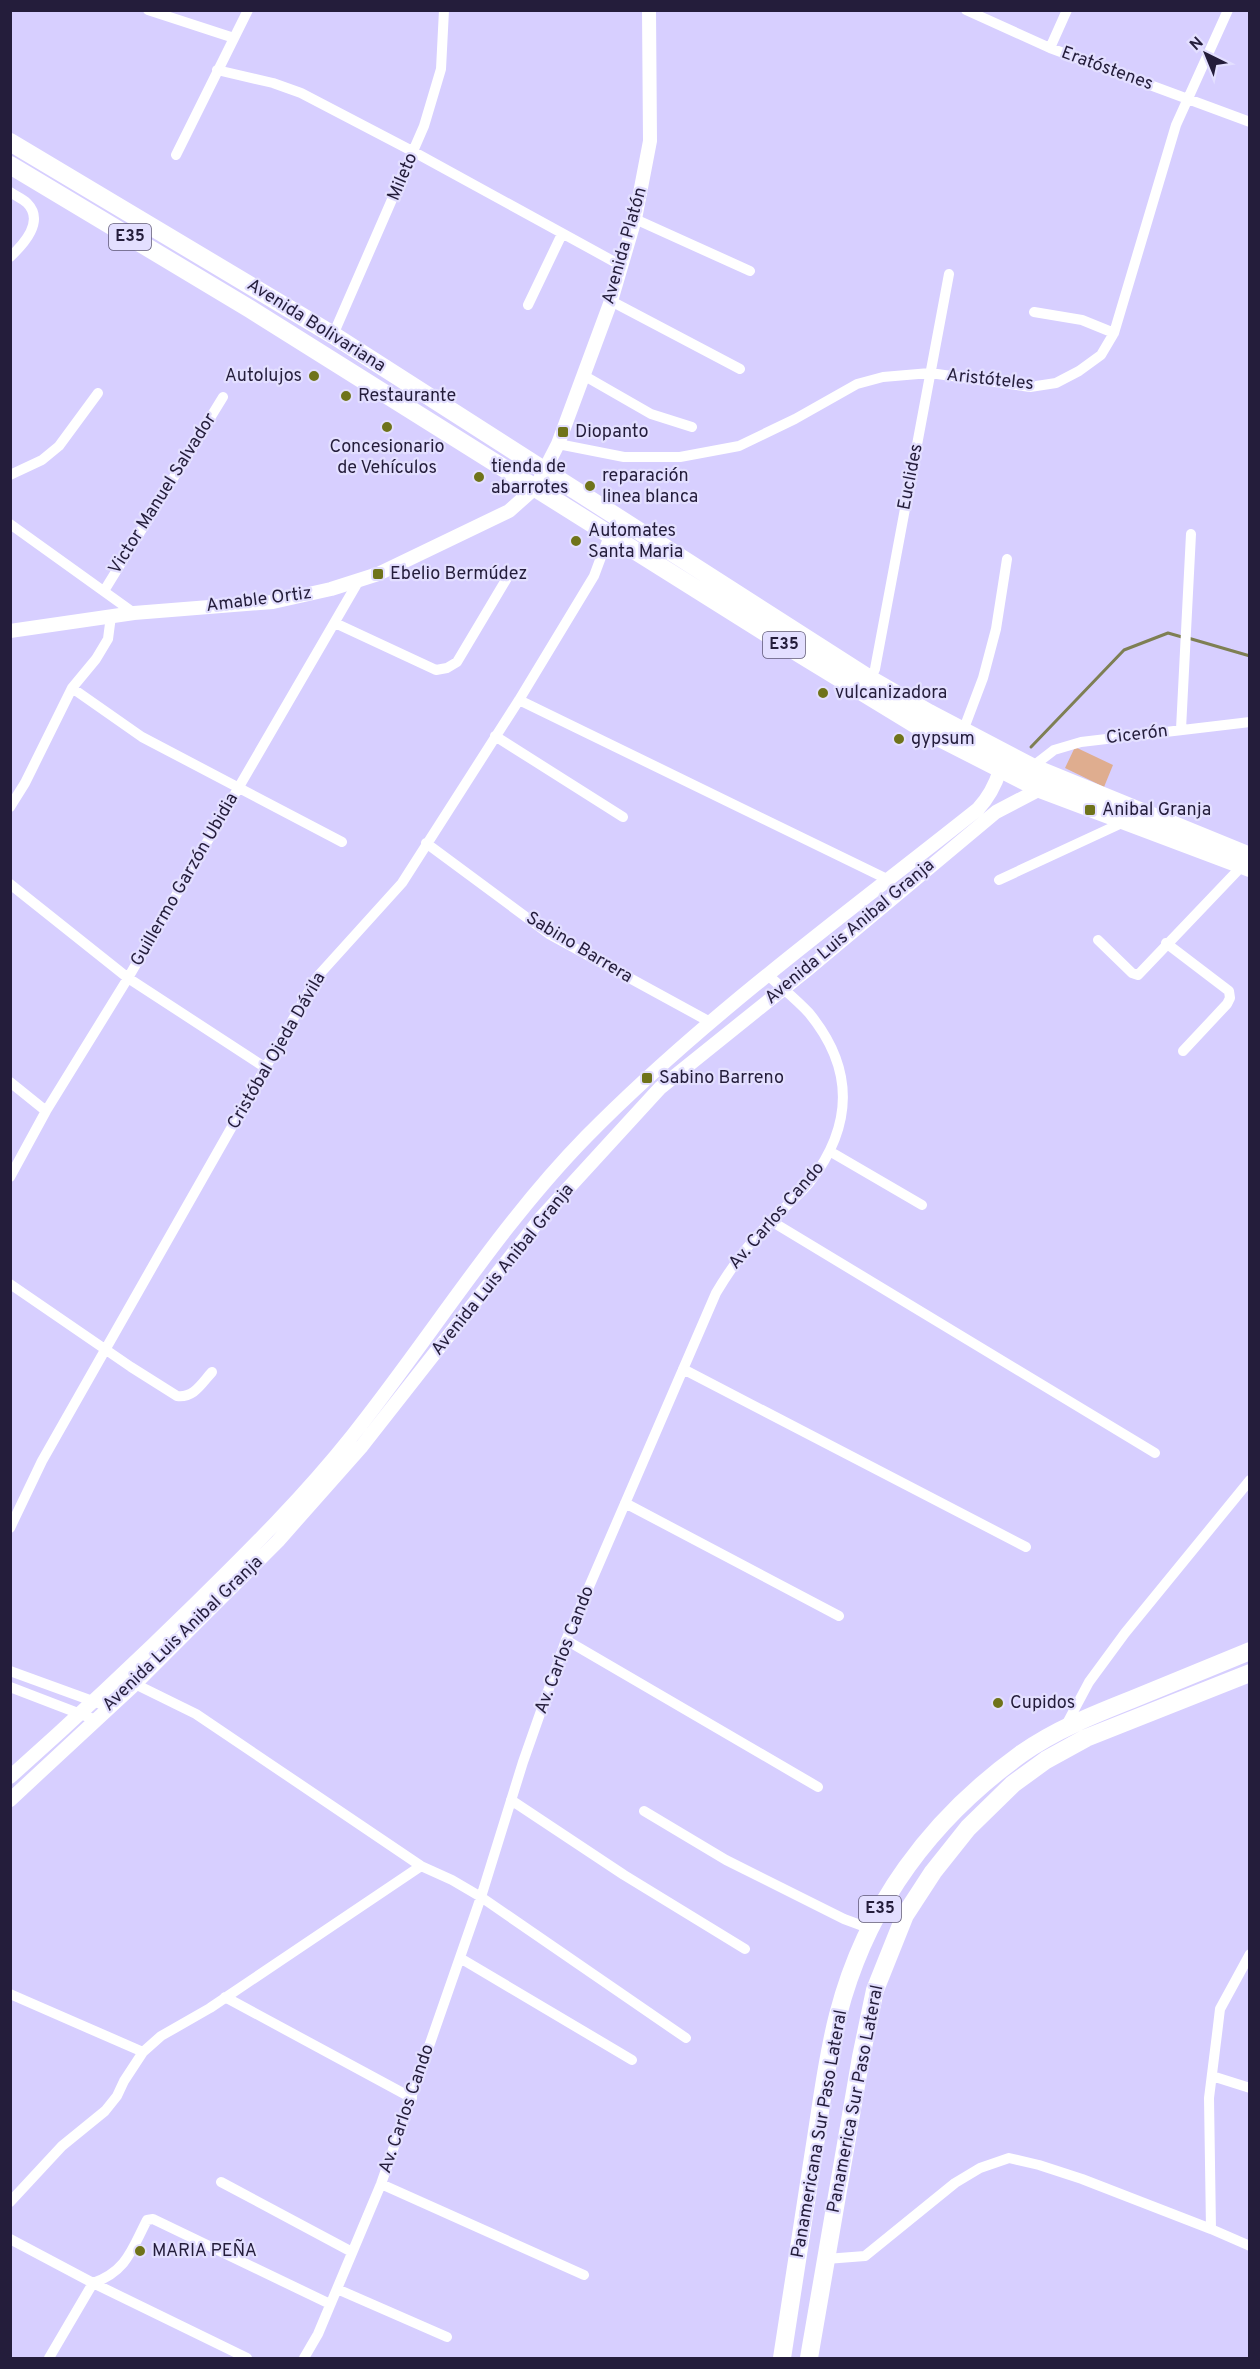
<svg xmlns="http://www.w3.org/2000/svg" width="1260" height="2369" viewBox="0 0 1260 2369" font-family="Overpass,sans-serif">
<style>
.green{fill:#dfad8f}
.lines{fill:none;stroke-linecap:round;stroke-linejoin:round}
.stream{stroke:#7e7f53;stroke-width:3}
.street{stroke:#fff;stroke-width:10}
.secondary{stroke:#fff;stroke-width:14}
.highway{stroke:#fff;stroke-width:18}
.poi-dot{fill:#6f731a;stroke:#e3dfff;stroke-width:2}
.labels{text-anchor:middle;dominant-baseline:central;stroke-width:4.5;stroke-linejoin:round;paint-order:stroke}
.shield{fill:#e3dfff;stroke:#5d5776;stroke-width:1.5}
.shield-label{font-size:16px;font-weight:bold;fill:#241d3b}
.street-label{font-size:18px;fill:#241d3b;stroke:#e3dfff}
.poi-label{font-size:18px;fill:#241d3b;stroke:#e3dfff;text-anchor:start}
</style>
<rect width="100%" height="100%" fill="#d7cfff"/>
<!-- green -->
<path class="green" d="M1075 747 1113 765 1104 787 1065 768Z"/>
<g class="lines">
<!-- stream -->
<path class="stream" d="M1188 638 1250 656
M1031 747 1124 650 1168 633 1182 637"/>
<!-- street -->
<path class="street" d="M148 10 234 38
M966 10 1050 48 1250 122
M1050 48 1067 10
M217 70 273 83 301 93 414 152 622 266
M176 155 248 10
M10 192C16 196 23 199 27 203 45 221 24 244 10 257
M635 219 750 271
M611 301 740 369
M528 305 562 234
M1034 312 1082 320 1114 333
M333 335 424 126 441 69 444 10
M583 375 651 414 692 427
M558 444 624 457H680L739 446 795 419 857 384 883 377 930 373 1030 387 1056 383 1079 371 1101 355 1114 333 1176 125 1228 10
M10 475 42 460 59 446 98 393
M10 524 134 613
M104 591 223 397
M335 623 436 670 447 668 457 662 510 573
M870 679 875 669 949 274
M72 688 142 737 342 842
M519 700 889 880
M1181 729 1191 534
M963 731 983 678 996 629 1007 559
M495 736 623 817
M1032 767 1054 750 1081 742 1250 722
M10 807 25 783 72 688 96 659 108 639 111 616
M426 843 549 934 710 1022
M999 880 1124 822
M10 884 128 978 266 1068
M1098 940 1132 973 1138 975 1242 866
M1166 943 1229 991 1230 998 1227 1004 1183 1051
M10 1082 46 1111
M831 1152 922 1205
M10 1177 46 1111 128 978 358 582
M771 1221 1155 1453
M10 1284 131 1367 177 1396C194 1398 201 1384 212 1372
M683 1369 1026 1547
M625 1503 839 1616
M10 1528 42 1461 317 977 402 883 519 700 594 576 610 533
M566 1640 818 1787
M10 1671 109 1707
M135 1684 196 1714 421 1866 452 1880 481 1897 686 2038
M10 1687 96 1720
M1065 1727 1089 1682 1125 1633 1250 1480
M511 1800 624 1875 745 1949
M644 1811 726 1860 844 1919 871 1929
M1250 1954 1220 2009 1217 2034 1209 2098 1211 2229 1250 2246
M460 1958 632 2060
M10 1994 143 2052
M225 1997 412 2098
M1212 2076 1250 2088
M221 2182 352 2252
M381 2184 584 2275
M10 2202 62 2146 105 2111 117 2096 124 2081 143 2052 161 2036 210 2008 421 1866
M10 2239 93 2283 247 2358
M826 2259 865 2256 955 2183 980 2168 1009 2158 1039 2165 1082 2179 1211 2229
M337 2289 447 2337
M49 2358 93 2283C127 2271 132 2249 147 2220L153 2219 330 2304
M304 2358 318 2334 381 2184 481 1897 523 1762 566 1640 716 1293C732 1266 749 1243 771 1221 783 1208 799 1196 810 1182 853 1126 855 1069 809 1013 797 1000 782 988 769 976"/>
<!-- secondary -->
<path class="secondary" d="M10 631 134 613 273 602 331 589 378 574 509 511 536 487 558 444 611 301 635 219 650 141 649 10
M10 1777C74 1720 136 1662 197 1602 251 1549 305 1495 352 1436 431 1337 497 1228 586 1137 705 1016 845 915 978 809 989 797 995 786 1000 770
M10 1800 135 1684 278 1541 362 1446 540 1219 660 1088 808 969 996 812 1040 789"/>
<!-- highway -->
<path class="highway" d="M10 142 333 335 870 679 929 713 1032 767 1250 856
M10 165 250 309 803 656 928 732 1040 789 1250 868
M782 2358C792 2291 803 2224 813 2157 821 2109 826 2061 838 2015 866 1906 931 1819 1021 1754 1055 1730 1095 1714 1133 1699 1172 1683 1211 1667 1250 1651
M809 2358 861 2057 875 1990 905 1915 933 1872 968 1828 1013 1784 1046 1760 1086 1738 1250 1673"/>
</g>
<!-- markers -->
<g class="poi-dot">
<circle cx="314" cy="376" r="6"/>
<circle cx="346" cy="396" r="6"/>
<circle cx="387" cy="427" r="6"/>
<rect x="557" y="426" width="12" height="12" rx="3"/>
<circle cx="479" cy="477" r="6"/>
<circle cx="590" cy="486" r="6"/>
<circle cx="576" cy="541" r="6"/>
<rect x="372" y="568" width="12" height="12" rx="3"/>
<circle cx="823" cy="693" r="6"/>
<circle cx="899" cy="739" r="6"/>
<rect x="1084" y="804" width="12" height="12" rx="3"/>
<rect x="641" y="1072" width="12" height="12" rx="3"/>
<circle cx="998" cy="1703" r="6"/>
<circle cx="140" cy="2251" r="6"/>
</g>
<g class="labels">
<!-- shield labels -->
<g class="shield">
<rect x="109" y="224" width="42" height="26" rx="4.5"/>
<rect x="763" y="632" width="42" height="26" rx="4.5"/>
<rect x="859" y="1896" width="42" height="26" rx="4.5"/>
</g>
<g class="shield-label">
<text x="130" y="237">E35</text>
<text x="784" y="645">E35</text>
<text x="880" y="1909">E35</text>
</g>
<!-- street labels -->
<g class="street-label">
<text transform="translate(1107 69) rotate(20)">Eratóstenes</text>
<text transform="translate(403 177) rotate(-67)">Mileto</text>
<text transform="translate(625 246) rotate(-74)">Avenida Platón</text>
<text transform="translate(316 326) rotate(32)">Avenida Bolivariana</text>
<text transform="translate(990 380) rotate(6)">Aristóteles</text>
<text transform="translate(911 477) rotate(-79)">Euclides</text>
<text transform="translate(163 494) rotate(-58)">Victor Manuel Salvador</text>
<text transform="translate(259 600) rotate(-7)">Amable Ortiz</text>
<text transform="translate(1137 735) rotate(-7)">Cicerón</text>
<text transform="translate(185 880) rotate(-60)">Guillermo Garzón Ubidia</text>
<text transform="translate(850 932) rotate(-40)">Avenida Luis Anibal Granja</text>
<text transform="translate(579 948) rotate(31)">Sabino Barrera</text>
<text transform="translate(277 1051) rotate(-60)">Cristóbal Ojeda Dávila</text>
<text transform="translate(777 1216) rotate(-49)">Av. Carlos Cando</text>
<text transform="translate(503 1270) rotate(-51)">Avenida Luis Anibal Granja</text>
<text transform="translate(183 1634) rotate(-44)">Avenida Luis Anibal Granja</text>
<text transform="translate(565 1650) rotate(-69)">Av. Carlos Cando</text>
<text transform="translate(856 2099) rotate(-79)">Panamerica Sur Paso Lateral</text>
<text transform="translate(407 2109) rotate(-71)">Av. Carlos Cando</text>
<text transform="translate(820 2134) rotate(-80)">Panamericana Sur Paso Lateral</text>
</g>
<!-- poi labels -->
<g class="poi-label">
<text x="302" y="376" text-anchor="end">Autolujos</text>
<text x="358" y="396">Restaurante</text>
<text x="575" y="432">Diopanto</text>
<text x="387" y="447" text-anchor="middle">Concesionario<tspan x="387" dy="21">de Vehículos</tspan></text>
<text x="491" y="467">tienda de<tspan x="491" dy="21">abarrotes</tspan></text>
<text x="602" y="476">reparación<tspan x="602" dy="21">linea blanca</tspan></text>
<text x="588" y="531">Automates<tspan x="588" dy="21">Santa Maria</tspan></text>
<text x="390" y="574">Ebelio Bermúdez</text>
<text x="835" y="693">vulcanizadora</text>
<text x="911" y="739">gypsum</text>
<text x="1102" y="810">Anibal Granja</text>
<text x="659" y="1078">Sabino Barreno</text>
<text x="1010" y="1703">Cupidos</text>
<text x="152" y="2251">MARIA PEÑA</text>
</g>
</g>
<!-- border -->
<rect width="1260" height="2369" fill="none" stroke="#241d3b" stroke-width="24"/>
<!-- north arrow -->
<g transform="translate(1206 54) rotate(317)" stroke="#e3dfff" stroke-width="4.5" paint-order="stroke">
<path d="M0-4.5L10 22L0 15L-10 22Z" fill="#241d3b"/>
<text y="-9" font-size="16" font-weight="bold" text-anchor="middle" fill="#241d3b">N</text>
</g>
</svg>
